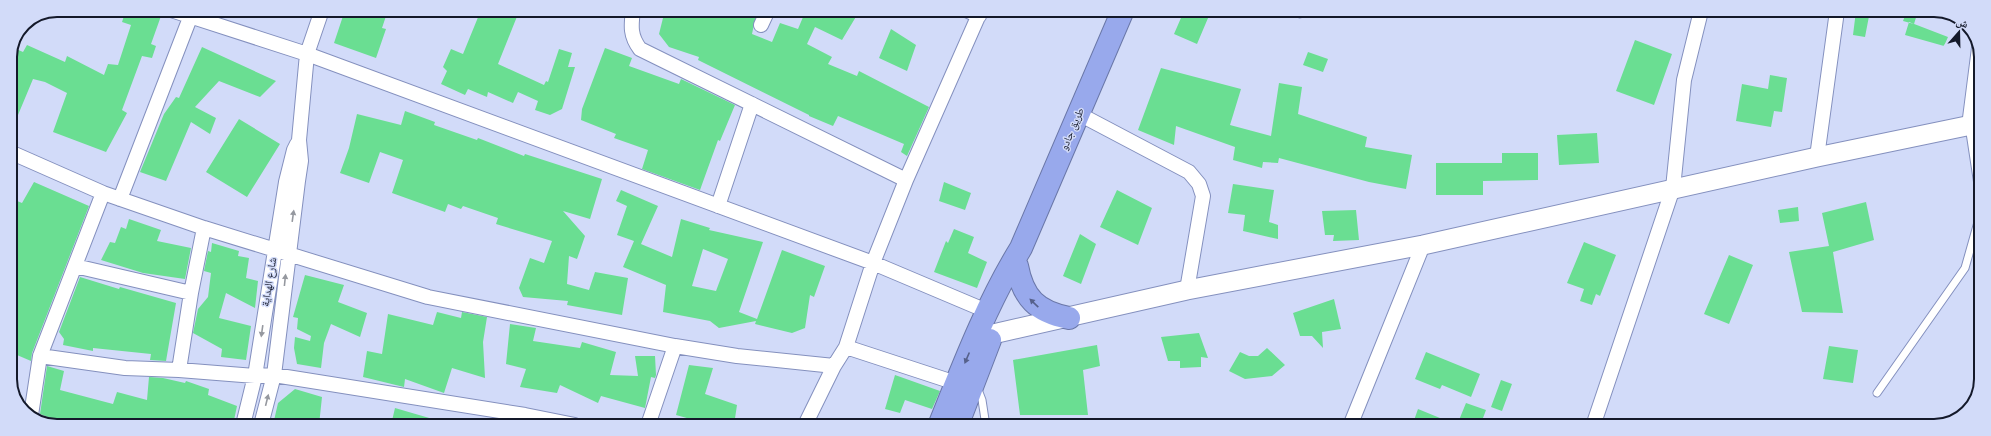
<svg xmlns="http://www.w3.org/2000/svg" width="1991" height="436" viewBox="0 0 1991 436" font-family="'Nunito Sans','Noto Naskh Arabic',sans-serif">
<style>
.building{fill:#6ade92;fill-rule:evenodd}
.lines{fill:none;stroke-linecap:round;stroke-linejoin:round}
.lane-casing{stroke:#8490be;stroke-width:9}
.street-casing{stroke:#8490be;stroke-width:16}
.secondary-casing{stroke:#8490be;stroke-width:21}
.highway-casing{stroke:#6a77a8;stroke-width:24}
.lane{stroke:#fff;stroke-width:7}
.street{stroke:#fff;stroke-width:14}
.secondary{stroke:#fff;stroke-width:19}
.highway{stroke:#98a9ec;stroke-width:22}
.oneway{fill:#95989f}
.oneway2{fill:#56618b}
.labels{text-anchor:middle;dominant-baseline:central;stroke-width:3;stroke-linejoin:round;paint-order:stroke}
.street-label{font-size:11px;fill:#14192a;stroke:#d2dbf9}
.rim{fill:none;stroke:#14192a;stroke-width:2}
</style>
<rect width="100%" height="100%" fill="#d2dbf9"/>
<!-- building -->
<path class="building" d="M126 10H148L161 16 151 44 156 46 152 58 142 56 122 110 127 113 106 152 53 132 67 93 45 82 33 79 18 115 10 112V57L14 48 23 52 27 45 65 62 67 56 104 75 108 64 118 65 131 25 122 22Z
M345 10H388L382 28 386 29 376 58 334 43Z
M481 10 494 14 496 10H509L518 14 498 64 544 85 546 81 548 82 559 49 572 53 568 67H575L562 109 550 115 535 110 538 101 518 92 513 103 488 92 487 97 468 89 465 95 441 84 447 71 443 67 451 49 463 54Z
M665 10H757L752 34 772 42 780 23 798 29 806 10H860L842 40 815 27 807 44 832 57 828 64 857 76 859 71 929 107 907 156 901 152 904 144 838 116 833 126 809 116V115L698 60 699 57 669 47 659 34Z
M1184 11H1211L1197 44 1174 34Z
M1856 11H1870L1865 37 1853 35Z
M1907 11H1918L1914 24 1903 21Z
M1909 22 1948 37 1944 46 1905 35Z
M891 29 916 45 907 71 879 58Z
M1635 40 1672 54 1654 105 1616 91Z
M202 47 276 81 260 97 219 81 195 107 216 118 210 134 191 122 166 181 140 172 164 114 176 97 179 98Z
M605 48 632 58 629 66 679 84 681 79 735 105 720 141 718 140 700 190 642 169 648 150 614 138 616 134 581 120 582 109Z
M1308 52 1328 59 1323 72 1303 65Z
M1161 68 1241 89 1230 125 1271 136 1279 83 1302 87 1298 114 1367 137 1365 147 1412 155 1406 189 1369 182 1279 158 1278 163 1263 162 1262 168 1233 160 1235 147 1176 126 1174 145 1138 130Z
M1770 75 1787 78 1782 112 1774 111 1771 127 1736 121 1742 84 1768 89Z
M405 111 435 122 434 125 477 140 478 138 524 156 525 154 602 179 590 219 563 211 585 236 577 259 569 256 567 284 589 290 595 272 628 278 622 315 567 305 568 301 523 297 519 288 530 258 544 263 552 241 496 224 498 218 463 206 461 209 448 204 445 212 392 193 403 160 380 152 369 183 340 173 349 148 357 114 401 125Z
M239 119 280 144 247 197 206 172Z
M1597 133 1599 163 1559 165 1557 135Z
M1502 153H1538V180L1483 181V195H1436V163H1502Z
M34 182 89 206 32 353 31 361 10 352V198L22 203Z
M944 182 971 193 965 210 939 201Z
M1233 184 1274 190 1269 222 1278 225V239L1243 231 1245 215 1228 213Z
M621 190 658 206 641 244 672 257 681 219 710 228 709 230 763 242 739 312 757 319 782 250 825 266 814 297 810 295 805 328 792 333 755 324 756 321 719 328 710 321 663 312 666 285 623 267 634 241 617 235 627 206 616 201ZM703 249 728 259 716 291 692 286Z
M1117 190 1152 208 1138 245 1100 227Z
M1866 202 1874 240 1833 252 1843 313 1802 312 1789 252 1829 246 1822 213Z
M1798 207 1799 221 1780 223 1778 210Z
M1356 210 1359 240 1333 241 1334 235H1325L1322 211Z
M129 219 161 230 157 241 191 248 185 279 143 273 101 260 110 242 115 243 121 227 126 229Z
M954 229 974 237 968 253 987 262 977 288 934 272 946 241 948 243Z
M1080 234 1096 244 1081 284 1063 276Z
M1584 242 1616 255 1600 296 1596 294 1592 305 1580 301 1584 289 1567 283Z
M212 243 239 251 238 256 249 258 246 278 258 281 255 308 226 293 219 318 251 326 246 360 221 357 222 349 193 333 198 309 208 297 211 273 204 271 208 251 211 252Z
M1729 255 1753 265 1729 324 1704 314Z
M305 275 344 285 338 302 367 313 360 337 331 324 324 343 321 368 297 364 294 348 295 337 310 341 311 336 297 329 298 318 293 317Z
M80 277 119 289 120 287 176 303 166 361 150 360 151 354 93 348V351L63 345 64 339 59 332Z
M1334 299 1341 329 1322 332 1323 348 1312 336H1300L1293 313Z
M437 312 461 318 462 312 487 317 483 342 485 378 452 368 444 393 405 379 404 387 363 377 367 351 382 354 388 314 433 325Z
M510 324 536 328 533 341 580 348 582 342 616 352 610 375 638 376 635 356H655L656 375 655 378 651 377 645 408 601 396 598 403 560 385 557 393 520 387 526 369 506 364Z
M1199 333 1208 358 1201 357V367L1180 368V361H1168L1161 337Z
M1097 345 1100 366 1083 370 1088 415H1020L1013 360Z
M1829 346 1858 350 1853 383 1823 379Z
M1267 348 1285 365 1272 376 1245 379 1229 371 1240 352 1249 356H1258Z
M1426 352 1480 374 1471 397 1442 385 1440 389 1415 379Z
M689 365 713 368 705 394 737 405 734 425H712L676 415Z
M47 366 64 371 60 390 113 404 117 392 147 400 149 377 163 378 185 383 186 381 209 389 208 395 237 406 233 425H72L59 421 40 414Z
M895 375 940 391 932 409 905 400 900 413 885 409Z
M1501 380 1512 384 1502 411 1491 407Z
M295 389 322 397 319 425H273L278 403Z
M1466 403 1486 410 1480 426H1412L1418 409 1457 425Z
M395 408 443 422 442 425H391Z"/>
<g class="lines">
<defs>
<path id="lane" d="M1300 14 1301 11
M1969 126 1980 198
M977 387 982 400 986 426
M1877 393 1965 268 1980 215"/>
<path id="street" d="M171 10 307 54 873 263 989 312
M633 10C631 26 630 36 640 49L906 180
M966 10 979 16
M761 25 768 10
M1079 114 1189 172 1199 184 1203 196 1187 290
M1969 126 1979 48
M10 152 103 193 204 228 428 297 675 346 737 356 834 366 846 347 873 263 906 180 981 10
M1817 157 1837 11
M120 199 193 10
M718 206 752 104
M75 266 191 293
M846 347 956 383
M40 356 125 368 179 370 255 376 274 375 525 415 575 425
M179 370 191 293 204 228
M31 415 40 356 103 193
M243 425 255 376 286 182 294 150 297 144
M261 425 274 375 298 181 301 161 299 140 307 54 322 10
M648 425 675 346
M805 425 834 366
M1350 426 1423 245
M1593 426 1673 188 1684 80 1701 11"/>
<path id="secondary" d="M978 333 993 334 1187 290 1423 245 1817 157 1981 123"/>
<path id="highway" d="M1017 266C1023 298 1037 312 1069 318
M939 426C963 366 987 303 1021 248L1123 10
M957 426 990 340"/>
</defs>
<!-- lane casing -->
<use href="#lane" class="lane-casing"/>
<!-- street casing -->
<use href="#street" class="street-casing"/>
<!-- secondary casing -->
<use href="#secondary" class="secondary-casing"/>
<!-- highway casing -->
<use href="#highway" class="highway-casing"/>
<!-- lane -->
<use href="#lane" class="lane"/>
<!-- street -->
<use href="#street" class="street"/>
<!-- secondary -->
<use href="#secondary" class="secondary"/>
<!-- highway -->
<use href="#highway" class="highway"/>
</g>
<!-- one-way arrows -->
<defs><path id="oneway-solid" d="M-6-.8H1V-3.2L6.5 0L1 3.2V.8H-6Z"/></defs>
<g class="oneway">
<use href="#oneway-solid" transform="translate(293 216) rotate(-82)"/>
<use href="#oneway-solid" transform="translate(285 280) rotate(-84)"/>
<use href="#oneway-solid" transform="translate(262 331) rotate(98)"/>
<use href="#oneway-solid" transform="translate(267 400) rotate(-76)"/>
</g>
<g class="oneway2">
<use href="#oneway-solid" transform="translate(1034 303) rotate(-136)"/>
<use href="#oneway-solid" transform="translate(967 358) rotate(113)"/>
</g>
<g class="labels">
<!-- street labels -->
<g class="street-label">
<text transform="translate(1072 129) rotate(-67)">طريق جادو</text>
<text transform="translate(269 282) rotate(-81)">شارع الهداية</text>
</g>
</g>
<!-- crop -->
<path d="M0 0H1991V436H0ZM57 17H1934A40 40 0 0 1 1974 57V379A40 40 0 0 1 1934 419H57A40 40 0 0 1 17 379V57A40 40 0 0 1 57 17Z" fill="#d2dbf9" fill-rule="evenodd"/>
<path class="rim" d="M57 17H1934A40 40 0 0 1 1974 57V379A40 40 0 0 1 1934 419H57A40 40 0 0 1 17 379V57A40 40 0 0 1 57 17Z"/>
<!-- north arrow -->
<g transform="translate(1959 32) rotate(20)" stroke="#d2dbf9" stroke-width="3" paint-order="stroke">
<path d="M0-3L7 15L0 10L-7 15Z" fill="#14192a"/>
<text y="-6" font-size="11" font-weight="bold" text-anchor="middle" fill="#14192a">ش</text>
</g>
</svg>
